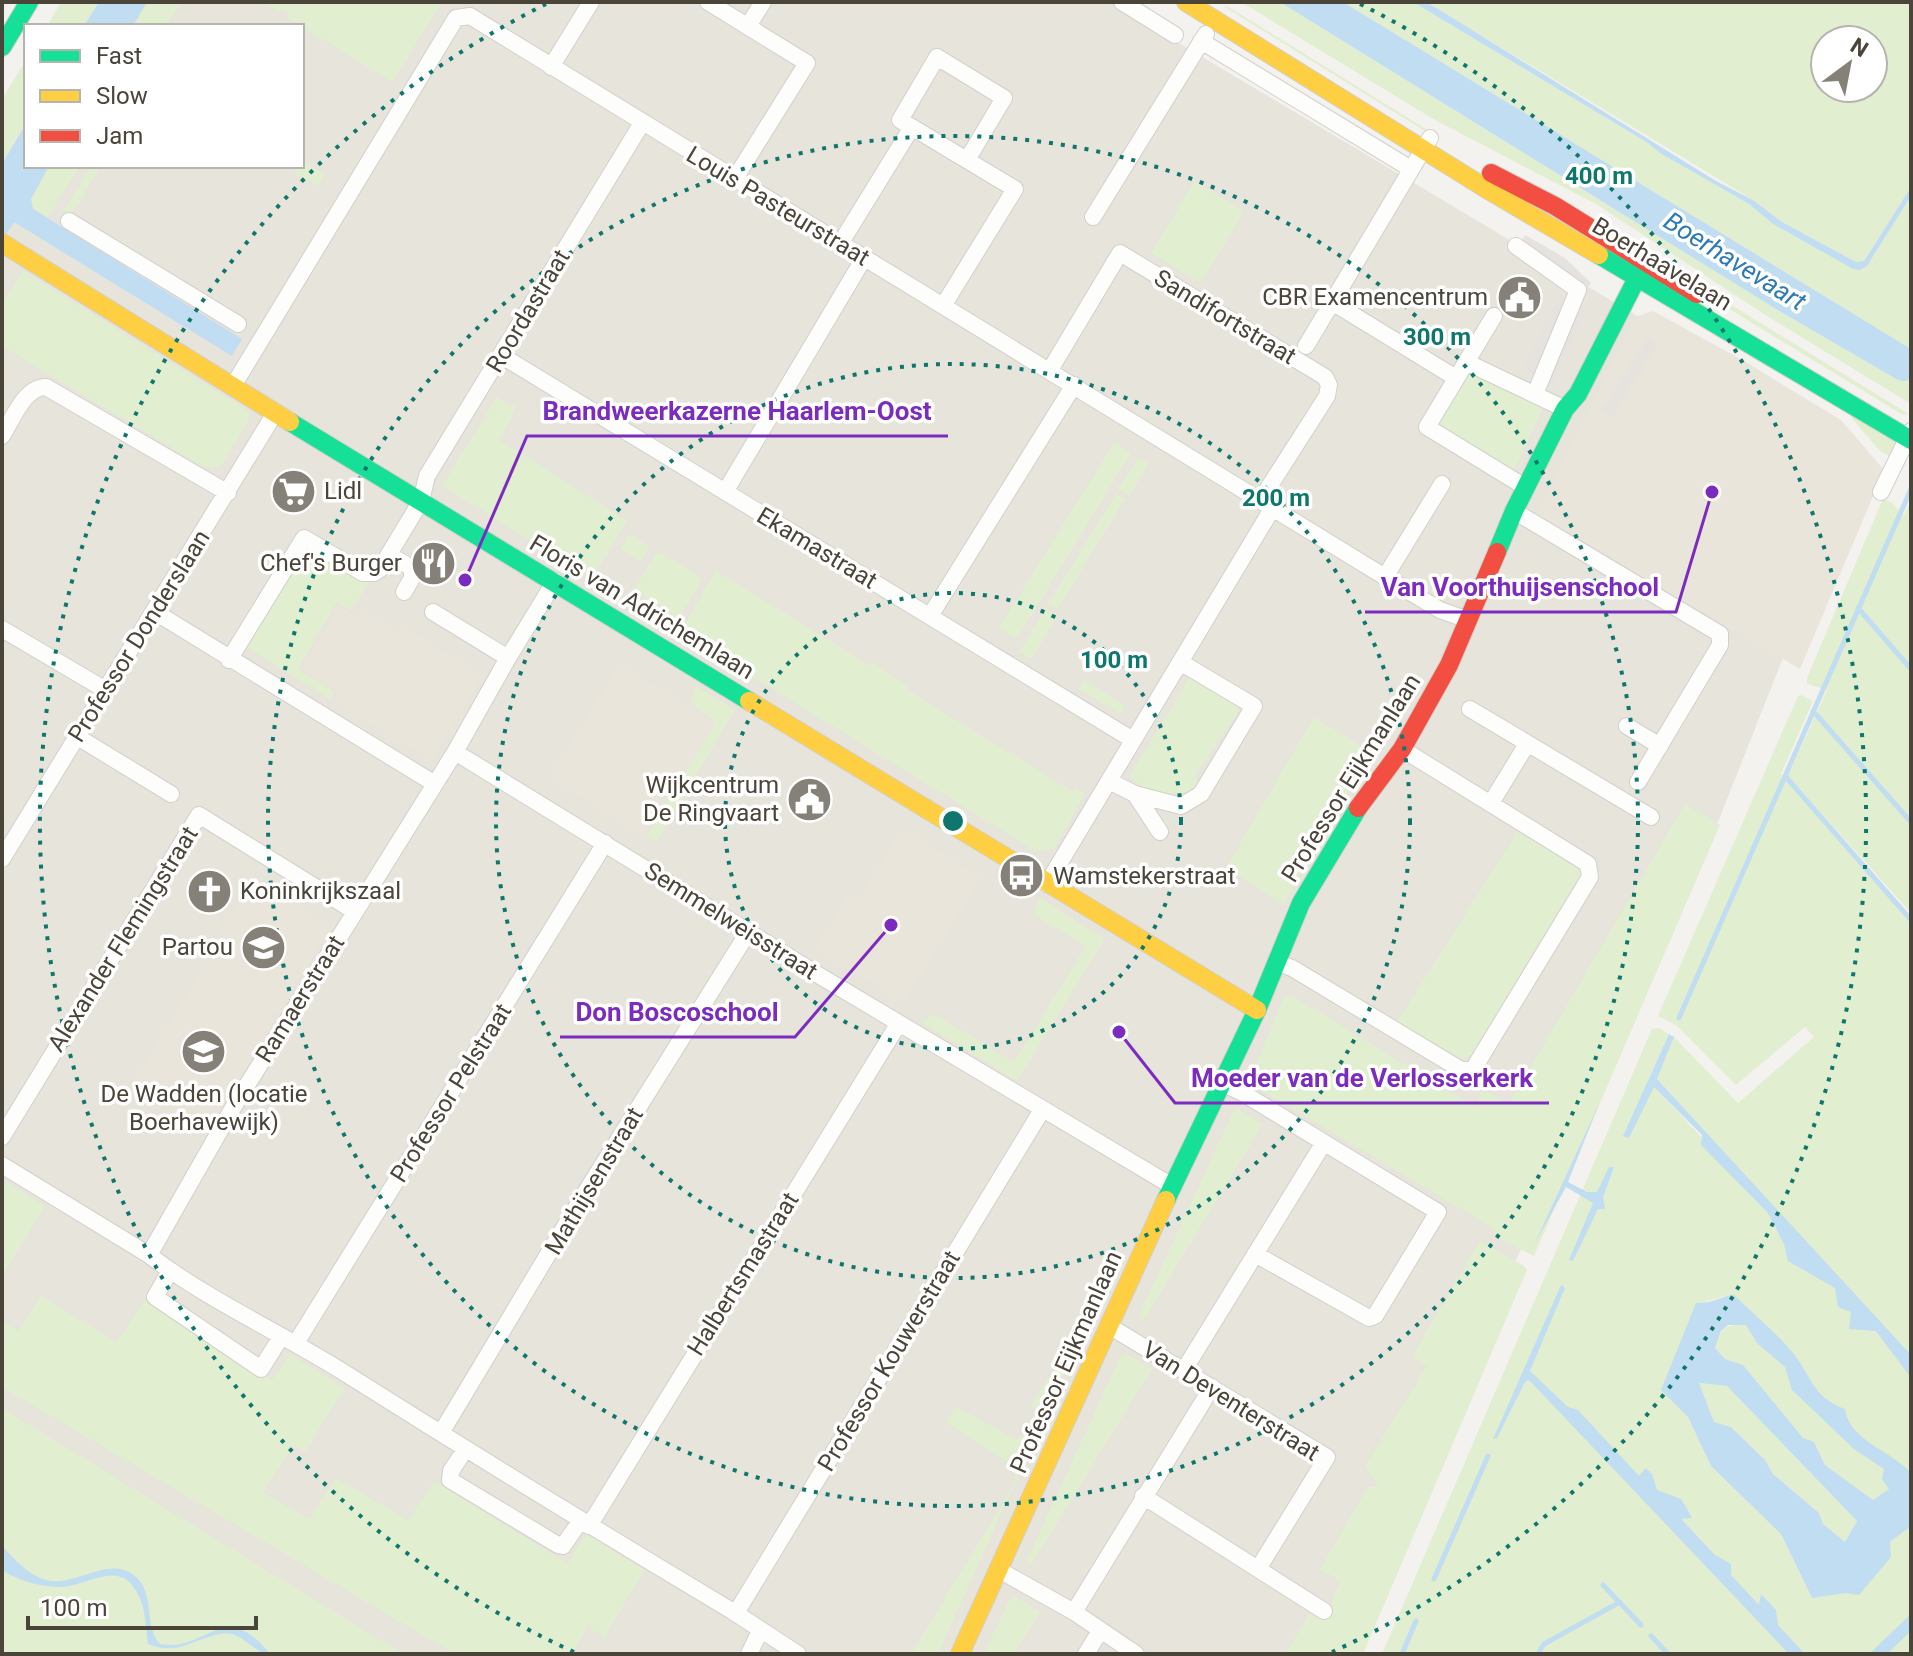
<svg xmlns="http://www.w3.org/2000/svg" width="1913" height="1656" viewBox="0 0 1913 1656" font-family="Roboto,sans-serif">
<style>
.residential{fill:#e7e4dc}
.education{fill:#eae5da}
.green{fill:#e1eecf;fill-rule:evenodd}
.parking{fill:#e6e3df}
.water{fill:#c0ddf1;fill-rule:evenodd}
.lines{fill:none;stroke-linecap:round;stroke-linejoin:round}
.stream{stroke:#c0ddf1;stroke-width:5}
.street-casing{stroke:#d2d0cb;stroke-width:18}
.fast-casing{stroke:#d3cfc5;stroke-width:20}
.slow-casing{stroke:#d3cfc5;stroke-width:20}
.jam-casing{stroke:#d3cfc5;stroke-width:20}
.street{stroke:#fdfdfc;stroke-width:16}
.fast{stroke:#16e098;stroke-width:18}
.slow{stroke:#ffcf43;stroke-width:18}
.jam{stroke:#f24e42;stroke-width:18}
.ring{fill:none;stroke:#0f766e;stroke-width:4;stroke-dasharray:4 8}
.labels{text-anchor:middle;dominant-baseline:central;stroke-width:7;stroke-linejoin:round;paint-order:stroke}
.street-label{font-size:24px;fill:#4b4439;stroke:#fff}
.poi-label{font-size:24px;fill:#4b4439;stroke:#fff;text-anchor:end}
.water-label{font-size:26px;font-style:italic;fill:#2e7ab2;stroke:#fff}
.centre{fill:#0f766e;stroke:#fff;stroke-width:4}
.ring-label{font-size:24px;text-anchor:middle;font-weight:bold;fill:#0f766e;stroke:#fff;stroke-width:7;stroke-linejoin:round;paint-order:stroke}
.leader{fill:none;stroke:#7b2cbf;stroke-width:3}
.callout-dot{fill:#7b2cbf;stroke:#fff;stroke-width:3}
.callout-label{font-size:26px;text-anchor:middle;font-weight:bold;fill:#7b2cbf;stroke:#fff;stroke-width:7;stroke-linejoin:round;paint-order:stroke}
</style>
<rect width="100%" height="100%" fill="#f4f2ee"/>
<!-- residential -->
<path class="residential" d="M87 2H1110L1847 441 1783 658 1693 885 1330 1654H2V141L26 102V166H302V26H73Z"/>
<!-- education -->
<path class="education" d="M1653 311 1744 361 1841 420 1884 470 1800 669 1539 514 1638 316Z
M339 606 359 618 364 612 399 633 404 627 482 675 431 760 339 704 344 696 301 669Z
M620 664 715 723 644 836 549 777Z
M902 828 981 878 904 1002 815 950 848 895 859 900Z
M253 881 330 929 276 1015 197 965Z
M201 972 275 1019 209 1133 131 1085Z"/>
<!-- green -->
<path class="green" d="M61 2H99L84 26H47Z
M147 2H181L166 26H133Z
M263 2H442L392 82 288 18 289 13 281 9 279 12Z
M1241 2H1280L1781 312 1898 380 1911 379V404L1767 316 1596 204 1435 120Z
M1343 2H1413L1648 143 1660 153 1749 204 1773 224 1853 269 1871 260 1911 196V349Z
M1426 2H1911V187L1868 255 1864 261 1856 262 1782 222 1753 200ZM1825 40H1873V88H1825Z
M1227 6 1429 131 1428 133 1225 7Z
M26 60V124L2 164V99Z
M302 161 325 175 319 186 294 173 297 166H302Z
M49 166H80L48 217 33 208 31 199Z
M91 166H101L71 215 64 210Z
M1195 181 1244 212 1201 283 1151 253Z
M23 271 250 412 248 422 221 466 211 468 202 466 2 346V305Z
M1676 271 1907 413 1903 415 1675 276Z
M1465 373H1474L1544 406 1513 472 1442 428 1438 420Z
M497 397 516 407 511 415 513 416 499 440 628 521 592 578 442 486Z
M1850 416 1893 433 1896 446 1891 457 1880 451Z
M1114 443 1131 453 1017 639 999 628Z
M1138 457 1149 464 1129 496 1118 489Z
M1116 494 1125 499 1057 610 1048 604Z
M1883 499 1892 503 1904 515 1911 501V913L1788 776 1827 690 1807 684V678Z
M630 534 650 547 641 561 621 549Z
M314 550 369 583 351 610 337 602 298 669 335 692 330 699 247 647 303 552Z
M658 551 703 579 679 618 634 589Z
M716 571 871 666 873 663 909 686 907 690 1072 791 1075 788 1085 794 1054 849 1036 851 680 632Z
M1046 609 1058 616 1031 659 1019 652Z
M1190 677 1237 705 1239 711 1195 776 1202 788 1179 799 1144 787 1129 777Z
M1084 680 1125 706 1120 714 1079 689Z
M696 686 735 710 656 842 648 834 716 722 690 702Z
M1801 695 1813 701 1781 774 1911 924V1654H1382L1652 1029 1659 1028 1669 1034 1648 1080 1706 1142 1709 1137 1657 1079 1674 1037 1738 1103 1814 1037 1805 1027 1736 1085 1677 1026 1658 1016 1798 696ZM1733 1294 1746 1324C1723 1326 1723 1326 1715 1348L1725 1359 1743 1365 1803 1439 1814 1442 1825 1465 1873 1500 1903 1531 1890 1542 1846 1593 1812 1598 1781 1534 1711 1466 1688 1417 1696 1304Z
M1314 717 1372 753 1311 854 1284 904 1226 868Z
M1685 804 1720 825 1534 1256 1496 1237 1490 1226 1480 1220 1249 1083 1284 996H1292L1475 1107 1482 1089 1509 1104Z
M1520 828 1577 863 1582 871V879L1474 1054 1460 1060 1397 1022Z
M1040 898 1105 939 1017 1081 922 1023 931 1015 941 1018 1014 1062 1086 946 1036 916 1035 906Z
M1238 1109 1263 1124 1142 1323 1139 1315 1233 1112Z
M6 1182 45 1206 2 1276V1189Z
M1480 1241 1524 1266 1527 1270 1363 1654H1285L1315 1605 1326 1611 1334 1598 1332 1597 1341 1581 1320 1569 1368 1487H1380L1365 1466 1427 1366 1412 1356Z
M41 1296 116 1342 145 1300 272 1380 290 1354 344 1388 305 1452 294 1445 263 1493 310 1519 336 1478 408 1520 434 1481 568 1564 586 1534 644 1570 605 1637 588 1627 572 1654H455L2 1387V1322L19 1331Z
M1095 1301 1097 1302 938 1654H911L1012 1488 1016 1467 945 1422 956 1407 1018 1440 1037 1412 1031 1406Z
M1126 1353 1152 1369 1030 1567 1027 1560 1120 1357Z
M1698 1383 1727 1386 1857 1521 1845 1542 1823 1524 1819 1513 1773 1474 1765 1460 1731 1427 1714 1422Z
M2 1408 403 1654H2Z
M1014 1596 1040 1612 1015 1654H984L1009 1600Z"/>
<!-- parking -->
<path class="parking" d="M1525 235 1565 258 1591 283 1585 291 1519 246Z
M1561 294 1571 299 1533 375 1522 370Z
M1581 305 1588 308 1551 387 1545 384Z
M1648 336 1659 343 1612 418 1601 411Z"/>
<!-- water -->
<path class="water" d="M99 2H147L133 26H84Z
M1280 2H1343L1911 349V379L1905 381 1898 380 1781 312Z
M1413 2H1426L1443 12 1716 181 1753 200 1782 222 1856 262 1864 261 1868 255 1911 187V196L1867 266 1860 270 1853 269 1773 224 1749 204 1660 153 1648 143Z
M26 124V166H49L31 199 33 209 242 339 232 356 14 222 2 241V164Z
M1669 1034 1674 1037 1657 1079 1911 1355V1378L1876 1331 1849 1329 1851 1312 1838 1307 1835 1288 1788 1261 1784 1244 1768 1213 1701 1145 1702 1135 1654 1087 1629 1138 1623 1136Z
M1599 1104 1568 1182 1587 1192H1597L1609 1167H1614L1603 1197 1605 1209H1598L1573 1261 1569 1260 1593 1203 1566 1187 1534 1245Z
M1561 1285 1565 1288 1530 1371 1568 1407 1578 1410 1639 1476 1646 1468 1652 1474 1657 1490 1681 1499 1692 1518 1681 1519 1715 1555 1731 1564V1575L1759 1605 1761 1594 1776 1610 1778 1625 1805 1654H1789L1529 1380 1525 1382 1497 1438 1493 1439Z
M1733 1294C1752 1313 1784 1339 1799 1361 1814 1384 1816 1398 1845 1409 1849 1441 1892 1451 1911 1473V1526L1890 1542 1891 1557 1859 1595 1846 1593 1812 1598 1781 1534 1711 1466 1688 1417 1661 1390 1696 1303 1709 1302ZM1728 1325H1746L1757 1343 1785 1367 1792 1390 1854 1449 1884 1469 1882 1479 1889 1489 1873 1500 1825 1465 1814 1442 1803 1438 1743 1365 1725 1359 1715 1348 1721 1331ZM1699 1383 1727 1386 1857 1521 1845 1542 1823 1524 1819 1513 1773 1474 1765 1460 1731 1427 1714 1422Z
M2 1546C14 1559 28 1575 46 1580 75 1588 108 1554 135 1576 156 1594 143 1626 160 1644 208 1653 223 1596 270 1654 252 1654 243 1629 219 1634 191 1640 178 1656 148 1644 146 1630 146 1614 141 1601 123 1555 93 1585 61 1587 42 1587 18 1581 2 1570Z
M1911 1614V1631L1887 1654H1869Z"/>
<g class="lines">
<!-- stream -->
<path class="stream" d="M1858 608 1911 669
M1813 711 1911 822
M1785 776 1911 920
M1679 1018 1911 489
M1434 1579 1488 1456
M1603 1585 1641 1625
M1651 1636 1668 1654
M1402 1654 1416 1621
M1540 1654 1539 1652 1544 1644 1620 1602"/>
<defs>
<path id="street" d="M708 2 807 63 734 180
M1122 2 1175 35
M748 26 763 2
M1201 41 1411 169
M551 67 591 2
M1093 217 1206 34
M69 221 238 324
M840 244 912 127
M1516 246 1578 290 1535 394
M1332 302 1456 378
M943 306 1015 189 900 120 937 57 1004 98 967 160
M1494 316 1427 427 1525 487
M1306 346 1430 138
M502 356 1133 740
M1466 362 1565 409
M1050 370 1120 253 1325 377 1329 385 1327 396 1260 501
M233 386 456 18 470 16 1385 577 1440 610 1468 620
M2 436C13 419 24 387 46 387L228 493
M725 492 864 258
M1881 492 1911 431
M1514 511 1720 634V645L1638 782
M389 555 412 568V578L404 592
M1385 577 1442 484
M155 612 435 784
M433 612 508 658
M930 616 1074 385
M2 629 104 689
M229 660 304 538 363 573H374L380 569 421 501 427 476 642 123
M1470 709 1651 817
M1627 726 1660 746
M76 736 171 794
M455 752 820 976 1172 1186
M1109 781 1135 794 1181 806 1201 794 1254 706 1180 662
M1135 794 1160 832
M1491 803 1527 744
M2 859 275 413
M1047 884 1272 509
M1278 963 1292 968 1463 1071 1474 1068 1590 877 1588 864 1402 749
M1221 1083 1241 1092 1438 1212 1375 1316 1369 1318 1255 1254
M2 1137 199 815 354 911
M2 1165 149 1255C208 1300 277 1331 340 1370 470 1452 600 1532 732 1611 754 1625 776 1640 798 1654
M149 1255 234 1106 455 752 508 658 555 581
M170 1271 155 1297 261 1369 281 1337
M1109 1326 1327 1457 1258 1569
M296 1343 605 843
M1184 1370 1323 1144
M441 1433 580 1201 749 931
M465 1450 451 1471 450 1480 558 1545 563 1546 581 1520
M1143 1496 1324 1611
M589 1526 899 1023
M999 1570 1074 1612 1136 1654
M1074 1612 1212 1387
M736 1613 1042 1110
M749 1654 760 1631
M1086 1654 1100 1631"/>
<path id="fast" d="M2 47 29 2
M1599 255 1911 440
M290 422 749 701
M1497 552 1514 511 1565 409 1578 394 1637 278 1639 257
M1166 1200 1257 1010 1301 903 1358 808"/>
<path id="slow" d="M1186 2 1490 191 1599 255
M2 243 290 422
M749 701 1257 1010
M960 1654 1166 1200"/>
<path id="jam" d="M1491 173 1555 206 1697 294
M1358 808 1402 749 1449 665 1497 552"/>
</defs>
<!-- street casing -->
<use href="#street" class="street-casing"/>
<!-- fast casing -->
<use href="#fast" class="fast-casing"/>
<!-- slow casing -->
<use href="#slow" class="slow-casing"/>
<!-- jam casing -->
<use href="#jam" class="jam-casing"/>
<!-- street -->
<use href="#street" class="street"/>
<!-- fast -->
<use href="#fast" class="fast"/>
<!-- slow -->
<use href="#slow" class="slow"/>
<!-- jam -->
<use href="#jam" class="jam"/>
</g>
<!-- distance rings -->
<g class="ring">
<circle cx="953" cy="821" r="228"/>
<circle cx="953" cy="821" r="457"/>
<circle cx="953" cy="821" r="685"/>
<path d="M574 1652A913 913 0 0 1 546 4M1360 4A913 913 0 0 1 1332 1652"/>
</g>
<!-- icons -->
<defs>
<symbol id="civic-disc" viewBox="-11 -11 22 22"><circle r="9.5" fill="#868178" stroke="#fff"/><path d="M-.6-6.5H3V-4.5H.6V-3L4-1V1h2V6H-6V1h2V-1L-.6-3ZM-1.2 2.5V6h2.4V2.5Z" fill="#fff"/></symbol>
<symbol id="supermarket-disc" viewBox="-11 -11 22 22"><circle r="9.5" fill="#868178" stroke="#fff"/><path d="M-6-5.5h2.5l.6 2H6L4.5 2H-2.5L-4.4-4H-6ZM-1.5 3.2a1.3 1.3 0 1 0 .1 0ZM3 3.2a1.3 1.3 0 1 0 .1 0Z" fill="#fff"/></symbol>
<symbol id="restaurant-disc" viewBox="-11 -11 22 22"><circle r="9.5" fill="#868178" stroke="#fff"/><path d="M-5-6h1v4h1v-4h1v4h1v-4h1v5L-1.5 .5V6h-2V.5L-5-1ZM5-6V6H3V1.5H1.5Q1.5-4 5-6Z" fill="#fff"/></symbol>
<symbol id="bus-disc" viewBox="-11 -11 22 22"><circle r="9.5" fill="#868178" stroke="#fff"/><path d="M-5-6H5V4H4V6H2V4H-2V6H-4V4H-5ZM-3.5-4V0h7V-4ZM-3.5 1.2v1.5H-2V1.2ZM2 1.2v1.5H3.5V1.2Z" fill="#fff"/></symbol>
<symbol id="church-disc" viewBox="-11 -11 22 22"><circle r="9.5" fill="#868178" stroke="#fff"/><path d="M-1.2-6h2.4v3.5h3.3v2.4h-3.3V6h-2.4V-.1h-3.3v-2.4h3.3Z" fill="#fff"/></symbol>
<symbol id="school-disc" viewBox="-11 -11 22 22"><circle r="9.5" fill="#868178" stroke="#fff"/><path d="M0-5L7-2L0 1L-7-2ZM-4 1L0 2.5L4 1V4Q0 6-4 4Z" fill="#fff"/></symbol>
</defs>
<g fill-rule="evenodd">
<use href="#civic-disc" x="1494" y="272" width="51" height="51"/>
<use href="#supermarket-disc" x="268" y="466" width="51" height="51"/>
<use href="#restaurant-disc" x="408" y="538" width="51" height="51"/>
<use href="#civic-disc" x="784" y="774" width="51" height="51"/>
<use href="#bus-disc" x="996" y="850" width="51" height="51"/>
<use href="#church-disc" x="184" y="866" width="51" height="51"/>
<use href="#school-disc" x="238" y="922" width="51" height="51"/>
<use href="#school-disc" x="178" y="1026" width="51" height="51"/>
</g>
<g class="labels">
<!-- street labels -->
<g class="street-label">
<text transform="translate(778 206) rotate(31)">Louis Pasteurstraat</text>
<text transform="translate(1662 264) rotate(31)">Boerhaavelaan</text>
<text transform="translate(528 311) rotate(-59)">Roordastraat</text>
<text transform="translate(1225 317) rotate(31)">Sandifortstraat</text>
<text transform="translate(817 548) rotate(31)">Ekamastraat</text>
<text transform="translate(642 607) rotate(31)">Floris van Adrichemlaan</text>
<text transform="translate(139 636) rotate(-58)">Professor Donderslaan</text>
<text transform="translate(1351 778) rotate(-58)">Professor Eijkmanlaan</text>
<text transform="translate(731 921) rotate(32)">Semmelweisstraat</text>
<text transform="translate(123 939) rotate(-58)">Alexander Flemingstraat</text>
<text transform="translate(300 999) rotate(-58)">Ramaerstraat</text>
<text transform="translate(451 1093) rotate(-58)">Professor Pelstraat</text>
<text transform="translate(594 1181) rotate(-59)">Mathijsenstraat</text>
<text transform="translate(743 1274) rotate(-58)">Halbertsmastraat</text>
<text transform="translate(889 1361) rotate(-59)">Professor Kouwerstraat</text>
<text transform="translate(1066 1362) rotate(-66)">Professor Eijkmanlaan</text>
<text transform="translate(1231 1401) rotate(32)">Van Deventerstraat</text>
</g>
<!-- poi labels -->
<g class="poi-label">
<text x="1488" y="297">CBR Examencentrum</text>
<text x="324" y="491" text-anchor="start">Lidl</text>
<text x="402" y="563">Chef's Burger</text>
<text x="779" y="785">Wijkcentrum<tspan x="779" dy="28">De Ringvaart</tspan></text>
<text x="1053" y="876" text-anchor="start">Wamstekerstraat</text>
<text x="240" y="891" text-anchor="start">Koninkrijkszaal</text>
<text x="233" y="947">Partou</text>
<text x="204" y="1094" text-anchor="middle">De Wadden (locatie<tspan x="204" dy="28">Boerhavewijk)</tspan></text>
</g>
<!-- water labels -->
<g class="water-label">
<text transform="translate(1735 261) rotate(32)">Boerhavevaart</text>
</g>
</g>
<circle cx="953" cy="821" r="12" class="centre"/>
<g class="ring-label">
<text x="1599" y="184">400 m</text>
<text x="1437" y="345">300 m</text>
<text x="1276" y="506">200 m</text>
<text x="1114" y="668">100 m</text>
</g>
<!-- callouts -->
<path class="leader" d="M465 580L527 436H948M1712 492L1676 612H1365M891 925L795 1037H560M1119 1032L1175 1103H1549"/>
<g class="callout-dot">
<circle cx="465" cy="580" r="8"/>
<circle cx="1712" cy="492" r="8"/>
<circle cx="891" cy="925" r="8"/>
<circle cx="1119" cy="1032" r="8"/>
</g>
<g class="callout-label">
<text x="737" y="420">Brandweerkazerne Haarlem-Oost</text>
<text x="1520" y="596">Van Voorthuijsenschool</text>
<text x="677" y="1021">Don Boscoschool</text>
<text x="1362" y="1087">Moeder van de Verlosserkerk</text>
</g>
<!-- border -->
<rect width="1913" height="1656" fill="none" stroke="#4b4439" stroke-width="8"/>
<!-- legend -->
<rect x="24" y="24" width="280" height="144" fill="#ffffff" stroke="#b7b4b0" stroke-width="2"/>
<rect x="40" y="50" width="40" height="12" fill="#16e098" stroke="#b7b4b0" stroke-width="2"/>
<text x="96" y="64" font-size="24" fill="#4b4439">Fast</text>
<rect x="40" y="90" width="40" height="12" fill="#ffcf43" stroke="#b7b4b0" stroke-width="2"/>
<text x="96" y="104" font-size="24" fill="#4b4439">Slow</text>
<rect x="40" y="130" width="40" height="12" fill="#f24e42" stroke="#b7b4b0" stroke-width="2"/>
<text x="96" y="144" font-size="24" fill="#4b4439">Jam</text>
<!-- north arrow -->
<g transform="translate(1849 64) rotate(32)"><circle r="38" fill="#ffffff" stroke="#b7b4b0" stroke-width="2"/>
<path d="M0-6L14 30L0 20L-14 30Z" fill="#868178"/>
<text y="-12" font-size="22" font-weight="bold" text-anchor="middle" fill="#4b4439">N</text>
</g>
<!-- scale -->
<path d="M28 1616v12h228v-12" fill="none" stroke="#4b4439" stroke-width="4"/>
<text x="40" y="1616" font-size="24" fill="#4b4439" stroke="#ffffff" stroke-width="6" paint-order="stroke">100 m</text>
</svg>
